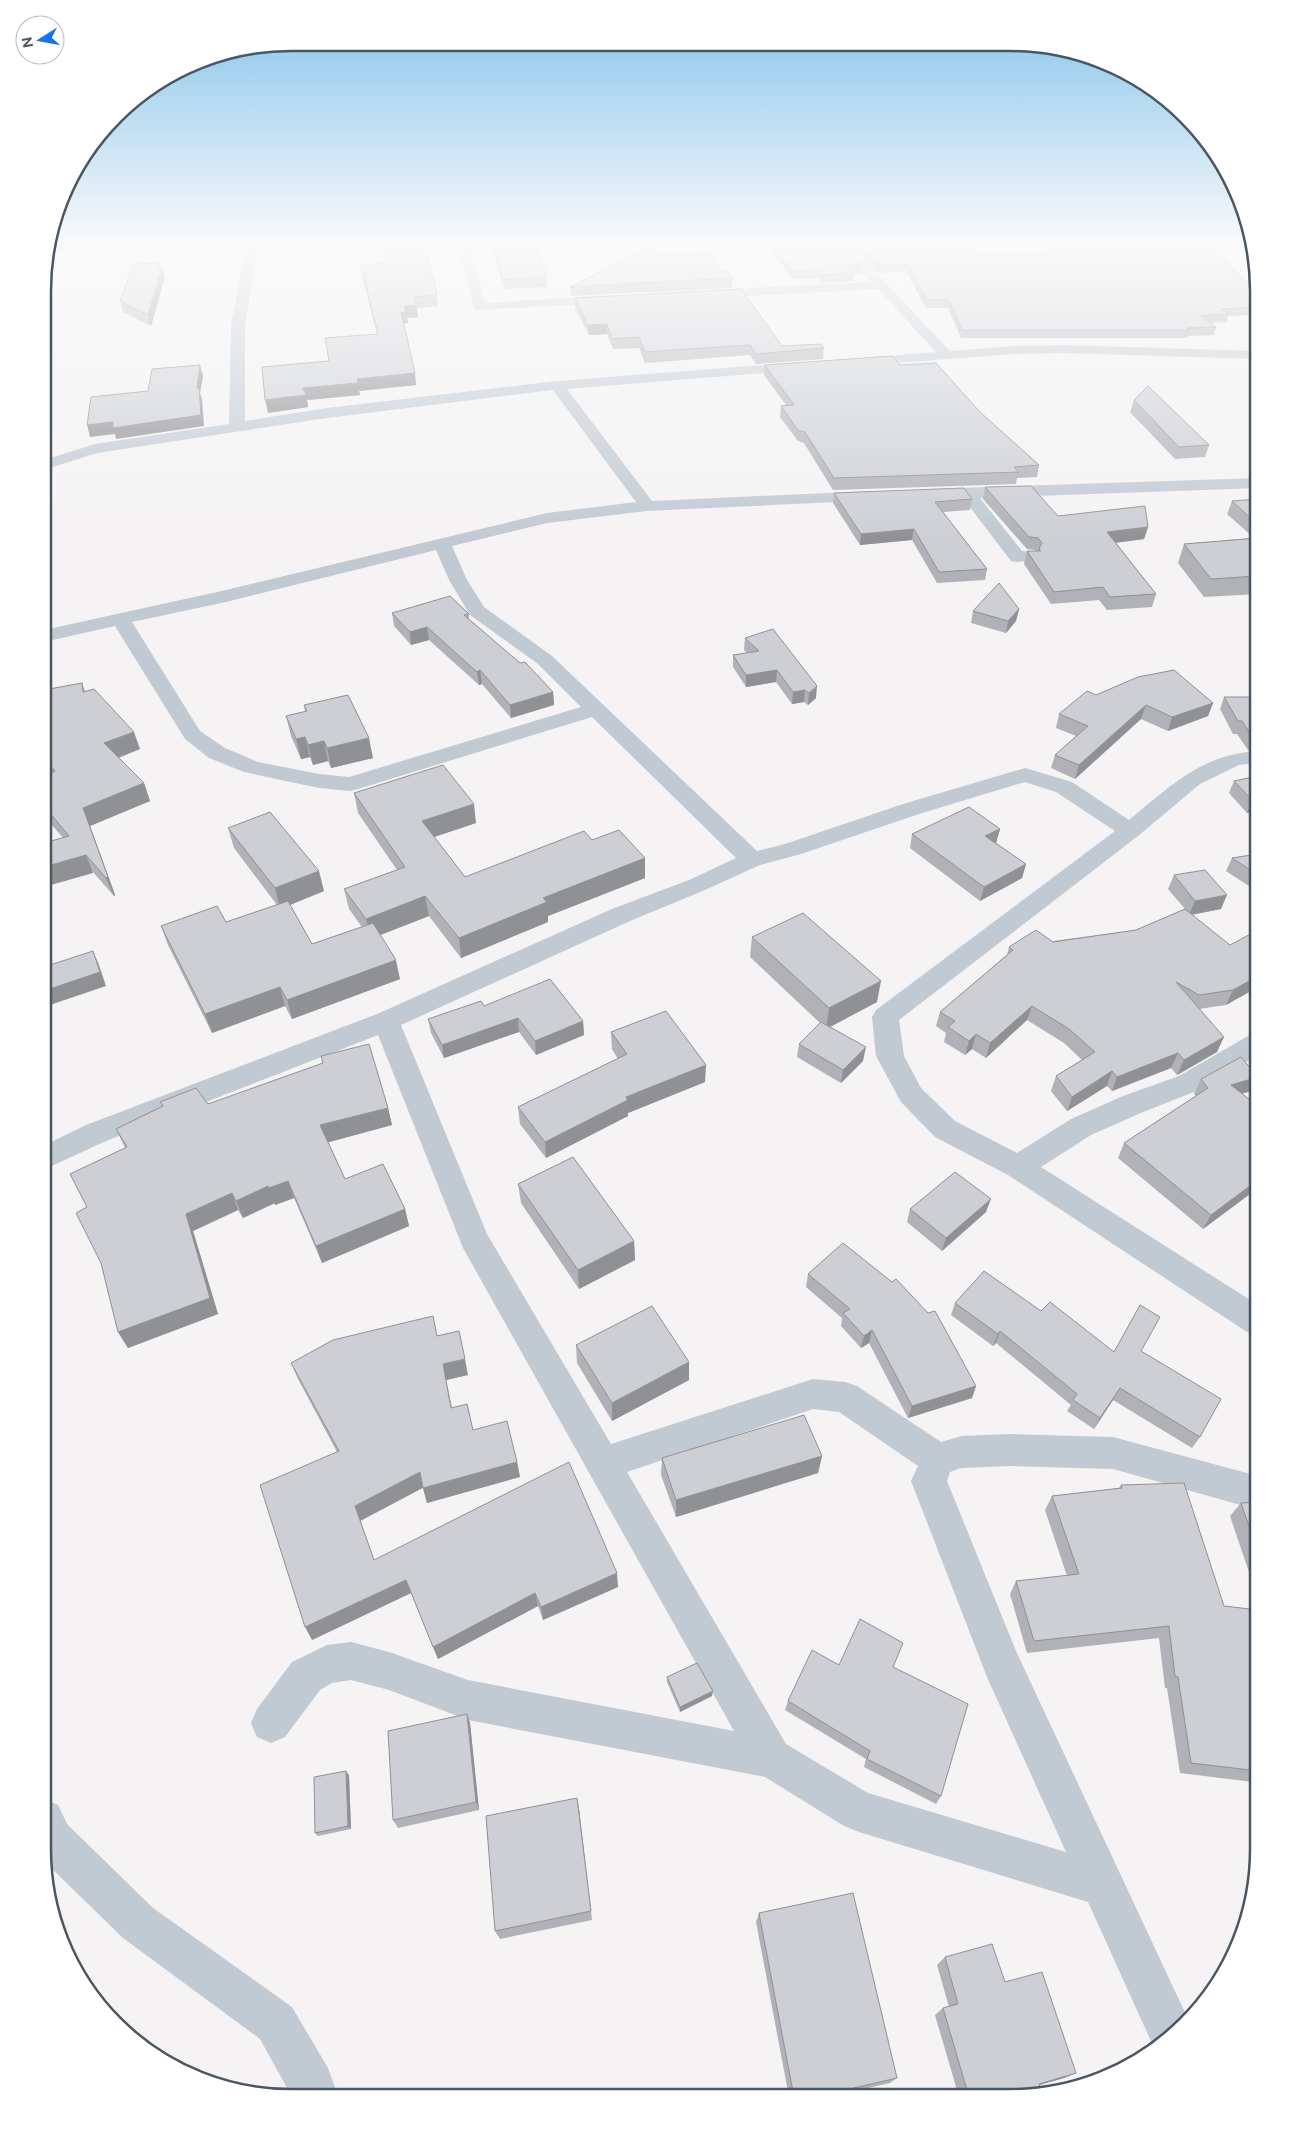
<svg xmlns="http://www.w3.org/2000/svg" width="1301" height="2140" viewBox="0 0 1301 2140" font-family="Figtree,sans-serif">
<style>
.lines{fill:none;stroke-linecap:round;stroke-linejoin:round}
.minor{fill:#c1cad2;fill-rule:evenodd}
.wall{fill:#b0b2b7}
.shaded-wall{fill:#909195}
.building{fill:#cdcfd5;stroke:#909195}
.rim{fill:none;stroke:#4a5661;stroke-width:2.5}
</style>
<rect width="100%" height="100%" fill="#f5f3f3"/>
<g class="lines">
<!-- minor -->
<path class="minor" d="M135 242H210L204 246 60 253 54 249 60 245Z
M247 242H259L245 325V421L327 408 557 381 802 362 807 363 809 366 807 369 802 370 567 389 652 501 870 491 876 492 878 496 876 500 647 511 547 523 452 546 467 580 484 607 552 656 757 851 785 844 903 804 1025 768 1072 782 1129 820C1170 786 1202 754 1258 751V763L1239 765 1200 784 1138 836 899 1020 904 1056 921 1088 955 1121 1017 1153 1071 1119 1123 1096 1179 1076 1248 1036 1258 1033V1055L1199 1090 1143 1112 1091 1135 1041 1167 1258 1305V1336L1247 1332 1008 1175 935 1137 901 1102 876 1056 872 1017 876 1010 1115 831 1056 792 1025 782 919 814 801 854 760 865 705 890 630 921 401 1025 487 1234 611 1444 813 1379 845 1382 857 1386 941 1442 961 1436 1009 1434 1113 1437 1258 1476V1510L1113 1469 1009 1466 961 1468 950 1472 947 1481 1016 1651 1188 2019 1162 2046 1155 2050 1088 1902 859 1832 844 1826 765 1777 468 1720 389 1690 351 1680 332 1683 320 1690 285 1737 271 1743 257 1737 251 1723 257 1709 292 1662 327 1645 351 1642 389 1652 468 1680 734 1731 463 1248 378 1035 106 1141 43 1170V1146L86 1125 377 1014 612 909 689 880 736 858 592 717 358 789 350 791 319 788 244 772 209 758 185 739 115 626 44 642V630L226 590 547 513 636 502 553 390 327 418 97 453 44 470V460L95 444 229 424 231 325ZM436 550 449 580 470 615 538 664 581 707 349 777 319 774 258 762 225 748 200 731 132 622 226 602ZM813 1409 839 1412 918 1466 911 1481 987 1677 1066 1852 868 1793 786 1744 627 1472Z
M456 242H468L485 303 612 295 618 299 612 303 475 310Z
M835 242H847L950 351 1014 346 1063 345 1258 351V359L1063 353 1014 354 857 366 852 365 850 362 852 359 936 352 878 289 708 298 702 294 708 290 871 282Z
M1258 478V488L980 498 1022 551 1035 552 1038 556 1035 560 1017 562 1011 561 963 498H924L922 494 924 490 930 489Z
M43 1799 58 1805 67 1824 153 1908 292 2007 328 2068 338 2096 291 2095 260 2039 123 1938 45 1862 42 1849Z"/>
</g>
<!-- wall -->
<path class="wall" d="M490 242H534L547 277V287L504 289Z
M765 242H840L862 266 861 273 854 274 853 281 822 283 818 278 792 279Z
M849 242H965L978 255 1052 253 1045 242H1209L1206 243 1258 292V315L1228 316 1227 322 1211 323 1216 327 1214 335 1188 336 1187 338H961L948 308H926L906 271 878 273Z
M654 255 733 278 732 288 571 296 570 287Z
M159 263 160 267 165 277 151 326 123 312 120 301Z
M361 265 437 295 438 306 417 308 418 317 407 318 408 323H403L416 385 359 391 360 395 307 400 308 407 268 413 329 361 377 334 362 276Z
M575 298 782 346 824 348 823 359 756 364 750 355 645 363 639 348 613 349 607 334 589 335 575 308Z
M765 365H900L980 412 1039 465 1037 477 1017 478 1016 484 833 490 804 443 798 441 780 417 781 406 786 405 764 375Z
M1134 400 1209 445 1205 457 1175 459 1130 412Z
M1258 428V443L1255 439Z
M985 487 1058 516 1148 527 1144 539 1116 543 1156 594 1152 607 1107 610 1099 600 1051 604 1024 564 1027 551H1036L1035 550 1027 549 983 499Z
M834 493 972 499 970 510 943 512 987 569 985 580 937 583 912 540 860 545 833 503Z
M1258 499V594L1204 597 1178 563 1184 544 1254 538 1227 514 1232 501Z
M1019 609 1016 621 1006 633 971 623 973 611Z
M392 613 469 614V619L553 692 554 705 511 718 482 684 479 685 429 640 411 645 394 626Z
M745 638 816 698 808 705 804 702 792 704 776 682 746 687 733 667V655L747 653 744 650Z
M82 683 85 691 140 749 119 758 144 783 150 801 90 826 115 895 114 896 44 816V776L50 774 44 766V690Z
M1096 695 1213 703 1208 716 1168 731 1141 719 1075 779 1051 768 1055 755 1076 736 1056 728 1059 714Z
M1224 697H1258V750H1248L1237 734H1233L1220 709Z
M304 705 373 758 331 768 328 761 313 765 310 757 301 759 291 736 286 716 305 712Z
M1258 776V811L1247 813 1229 793 1234 781Z
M354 793 476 823 434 837 465 877 592 840 645 858V878L548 916V922L461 958 429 916 380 935 400 979 292 1019 285 1006 212 1033 168 945 161 926 226 922 277 905 234 848 228 828 324 891 290 905 312 944 362 927 349 909 344 889 397 870 358 813Z
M1000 829 996 843 1026 864 1022 878 980 901 910 848 912 834Z
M1258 854V892L1226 871 1232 858Z
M1174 875 1221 909 1192 915 1258 987 1226 1005 1199 1009 1217 1052 1177 1075 1171 1068 1112 1091 1107 1086 1067 1111 1051 1091 1056 1076 1082 1060 1064 1043 1027 1020 986 1058 972 1049 965 1055 944 1042 946 1033 936 1026 940 1012 1007 955 1009 947 1136 930 1185 909 1168 889Z
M752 937 877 1002 830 1027 863 1061 841 1083 797 1057 799 1044 820 1023 750 957Z
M484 1006 583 1021 584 1035 536 1055 519 1032 444 1058 431 1033 428 1019Z
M611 1032 705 1082 628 1113V1116L546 1158 520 1124 518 1107 618 1059 612 1049Z
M1258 1077 1251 1091 1242 1094 1258 1106V1188L1203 1229 1118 1158 1124 1143 1196 1096 1194 1094 1201 1079Z
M160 1102 208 1104 388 1108 392 1125 328 1142 345 1179 405 1209 409 1226 322 1263 294 1198 275 1205V1203L243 1218 238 1210 193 1231 218 1314 128 1348 118 1332 87 1207 125 1148 116 1129 162 1106Z
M518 1184 634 1241 635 1260 579 1289 521 1203Z
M910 1209 986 1212 942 1251 907 1222Z
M808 1274 976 1386 972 1398 908 1418 869 1343 861 1348 841 1326 842 1318 806 1287Z
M955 1303 1041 1311 1114 1352 1200 1437 1192 1448 1113 1400 1094 1429 1067 1411 1071 1405 996 1343 993 1346 951 1315Z
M438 1336 468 1375 446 1380 452 1408 473 1430 517 1462 520 1477 427 1503 423 1488 360 1521 374 1560 618 1587 543 1620 538 1606 438 1659 411 1593 312 1640 337 1452 298 1379 291 1363Z
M576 1345 689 1362V1380L612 1421 577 1363Z
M822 1456 818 1473 676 1517 661 1475 662 1458Z
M1121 1485 1224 1606 1258 1610V1799L1253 1782 1180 1773 1167 1688H1165L1159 1638 1027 1653 1010 1594 1016 1581 1067 1576 1045 1510 1052 1496 1119 1488Z
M1258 1502V1599L1230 1516 1241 1503Z
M839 1665 893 1667 941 1796 936 1804 864 1767 866 1759 785 1710 788 1701Z
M667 1677 712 1696 680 1712 667 1682Z
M467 1714 470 1723 479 1810 398 1828 393 1820Z
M349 1775 351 1829 318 1836 315 1833Z
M579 1809 592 1920 500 1939 495 1931Z
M759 1913 897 2078 890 2083 828 2097H789L756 1922Z
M945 1957 1005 1982 1076 2073 1064 2078 1040 2085 1010 2098 959 2097 935 2015 943 2008 949 2007 937 1965Z"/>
<!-- shaded-wall -->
<path class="shaded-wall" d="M159 263 161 271 162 267 165 277 151 326 148 315Z
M416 305 418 317 407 318 408 323 402 324 401 312 404 306Z
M607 324V334L589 335 588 325Z
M200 365 203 376 200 393 202 399 204 426 116 439 115 434 90 437 87 425 197 388Z
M415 373 416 385 359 391 360 395 307 400 308 407 268 413 265 400 303 388 357 379Z
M1148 527 1144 539 1104 544 1107 532Z
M914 529 912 540 860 545 861 534Z
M1019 609 1016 621 1006 633 1008 621Z
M427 627 429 640 411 645 410 632Z
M480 670 482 684 479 685 477 672Z
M777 670 776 682 746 687V675Z
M817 686 816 698 808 705 809 693Z
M805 690 804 702 792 704 793 692Z
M553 692 554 705 511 718 510 705Z
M1213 703 1208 716 1168 731 1172 717Z
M1146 705 1141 719 1075 779 1079 765Z
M134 732 140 749 111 760 104 743Z
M305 737 310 757 301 759 296 739Z
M369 738 373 758 331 768 327 748Z
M324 741 328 761 313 765 308 745Z
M144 783 150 801 90 826 115 895 114 896 106 878 83 808Z
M1258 799V811L1247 813 1252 800Z
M474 804 476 823 425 840 422 821Z
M1000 829 996 843 982 850 985 836Z
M86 855 93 873 44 887V867Z
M645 858V878L548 916V922L461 958 459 938 543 898Z
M1026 864 1022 878 980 901 984 887Z
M319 871 324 891 280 909 275 888Z
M1227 895 1221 909 1189 915 1195 901Z
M425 896 429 916 370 939 366 919Z
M93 951 99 965 106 986 44 1007V991Z
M396 960 400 979 292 1019 287 1000Z
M1258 976V987L1226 1005 1233 990Z
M881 981 877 1002 826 1029 829 1008Z
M280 987 285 1006 212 1033 205 1014Z
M1032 1006 1027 1020 986 1058 990 1043Z
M518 1018 519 1032 444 1058 442 1045Z
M583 1021 584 1035 536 1055 535 1041Z
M976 1034 972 1049 965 1055 969 1041Z
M1224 1037 1217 1052 1177 1075 1184 1060Z
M866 1047 863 1061 841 1083 843 1070Z
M1178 1053 1171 1068 1112 1091 1117 1077Z
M44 1057 50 1070 44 1073Z
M706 1065 705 1082 628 1113V1116L546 1158 545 1142 626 1097Z
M1112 1071 1107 1086 1067 1111 1072 1097Z
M1258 1077 1251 1091 1223 1099 1231 1085Z
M388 1108 392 1125 326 1143 320 1125Z
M1258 1180V1188L1203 1229 1211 1215Z
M288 1181 294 1198 275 1205 269 1188Z
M268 1186 275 1203 243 1218 236 1201Z
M232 1193 238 1210 193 1231 218 1314 128 1348 118 1332 186 1214Z
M991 1199 986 1212 942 1251 946 1238Z
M405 1209 409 1226 322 1263 316 1246Z
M634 1241 635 1260 579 1289 578 1270Z
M872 1330 869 1343 861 1348 864 1336Z
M1000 1331 996 1343 993 1346 998 1334Z
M465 1359 468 1375 446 1380 455 1424 443 1364Z
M689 1362V1380L612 1421V1403Z
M976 1386 972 1398 908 1418 912 1406Z
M1120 1388 1113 1400 1094 1429 1100 1418Z
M822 1456 818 1473 676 1517V1500Z
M517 1462 520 1477 427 1503 423 1488Z
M420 1472 424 1487 360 1521 379 1574 355 1506Z
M617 1573 618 1587 543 1620 541 1607Z
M406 1580 411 1593 312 1640 305 1627Z
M535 1593 538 1606 438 1659 433 1647Z
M713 1691 712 1696 680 1712V1707Z
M467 1714 470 1723 479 1810 476 1802Z
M346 1771 349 1775 351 1829 348 1826Z
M577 1798 579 1809 592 1920 591 1911Z
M1076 2073 1064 2078 1028 2088 1039 2084Z"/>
<!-- building -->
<path class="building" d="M386 242H424L437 295 414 297 416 305 404 306 406 312H401L415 373 357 379 358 383 303 388 306 395 265 400 262 367 329 361 325 338 378 334 361 265 384 263Z
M492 242H534L547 277 503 280Z
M770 242H840L862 266H847L854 273 823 275 819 270 793 271Z
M857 242H965L978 255 1059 252 1052 242H1205L1258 292V307L1222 309 1229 314 1201 316 1216 327 1187 328 1190 330H962L949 300H927L907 264 879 265Z
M649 248 654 255 710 252 721 272H728L733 278 570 287Z
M159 263 157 267H162L148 315 120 301 133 264Z
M741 289 782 346 821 344 824 348 756 354 750 345 645 352 639 337 612 339 607 324 588 325 575 298Z
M892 356 900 365 936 363 980 412 1039 465 1014 467 1019 472 834 478 805 432 798 430 781 406 794 405 765 365Z
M200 365 197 388H199L201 415 113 428V422L87 425 91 397 148 391 152 369Z
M1148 386 1209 445 1179 447 1134 400Z
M1031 486 1058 516 1145 506 1148 527 1107 532 1156 594 1110 597 1103 587 1054 592 1027 551H1041L1039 549 1042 543 1038 538 1029 537 985 487Z
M964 488 972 499 935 502 987 569 939 572 914 529 861 534 834 493Z
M1258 499V525L1232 501Z
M1258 538V576L1211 579 1184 544Z
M999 583 1019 609 1008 621 973 611Z
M450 596 469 614 464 615 520 663 525 662 553 692 510 705 480 670 477 672 427 627 410 632 392 613Z
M773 629 817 686 809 693 805 690 793 692 777 670 746 675 733 655 759 651 745 638Z
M1174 670 1213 703 1172 717 1146 705 1079 765 1055 755 1088 726 1059 714 1087 691 1096 695 1138 677Z
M82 683 83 692 94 689 134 732 104 743 144 783 83 808 108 877 106 878 86 855 44 867V843L69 836 44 806V776L55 771 44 758V690Z
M348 695 369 738 327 748 324 741 308 745 305 737 296 739 286 716 307 711 304 705Z
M1224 697H1258V737L1253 738 1242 721H1238Z
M443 765 474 804 422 821 465 877 584 831 592 840 619 830 645 858 543 898 547 902 459 938 425 896 366 919 344 889 405 867 354 793Z
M1258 776V799L1252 800 1234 781Z
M969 807 1000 829 985 836 1026 864 984 887 912 834Z
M270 812 319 871 275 888 228 828Z
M1258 854V875L1232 858Z
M1205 870 1227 895 1195 901 1174 875Z
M288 901 312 944 373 923 396 960 287 1000 280 987 205 1014 161 926 217 906 226 922Z
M1185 909 1230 945 1258 930V976L1233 990 1199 995 1176 982 1224 1037 1184 1060 1178 1053 1117 1077 1112 1071 1072 1097 1056 1076 1095 1052 1069 1029 1032 1006 990 1043 976 1034 969 1041 948 1027 955 1021 940 1012 1013 950 1009 947 1036 930 1053 942 1136 930Z
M803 913 881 981 829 1008 752 937Z
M93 951 100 972 44 991V967Z
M550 979 583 1021 535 1041 518 1018 442 1045 428 1019 481 1001 484 1006Z
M666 1011 706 1065 626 1097 628 1100 545 1142 518 1107 627 1054 611 1032Z
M821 1022 866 1047 843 1070 799 1044Z
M369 1044 388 1108 320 1125 345 1179 383 1164 405 1209 316 1246 288 1181 269 1188 268 1186 236 1201 232 1193 186 1214 210 1298 118 1332 101 1263 76 1213 87 1207 70 1174 127 1147 116 1129 163 1106 160 1102 196 1088 208 1104 323 1063 321 1056Z
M1241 1057 1258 1077 1231 1085 1258 1106V1180L1211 1215 1124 1143 1208 1088 1201 1079Z
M573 1157 634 1241 578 1270 518 1184Z
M955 1172 991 1199 946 1238 910 1209Z
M843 1243 892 1282 896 1279 928 1313 935 1311 976 1386 912 1406 872 1330 864 1336 843 1313 850 1309 808 1274Z
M984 1271 1041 1311 1050 1302 1114 1352 1140 1305 1160 1317 1141 1351 1221 1399 1200 1437 1120 1388 1100 1418 1073 1400 1077 1394 1000 1331 998 1334 955 1303Z
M652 1306 689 1362 612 1403 576 1345Z
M433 1316 437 1336 459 1331 465 1359 443 1364 451 1408 467 1404 473 1430 507 1421 517 1462 423 1488 420 1472 355 1506 374 1560 569 1462 617 1573 541 1607 535 1593 433 1647 406 1580 305 1627 260 1485 339 1451 291 1363 333 1340Z
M804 1415 822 1456 676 1500 662 1458Z
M1184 1483 1224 1606 1258 1610V1771L1191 1763 1178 1677 1175 1676 1169 1626 1034 1641 1016 1581 1079 1574 1052 1496 1122 1488 1121 1485Z
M1258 1502V1552L1241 1503Z
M860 1619 903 1643 893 1667 968 1704 941 1796 867 1759 870 1751 788 1701 812 1650 839 1665Z
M697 1663 713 1691 680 1707 667 1677Z
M467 1714 476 1802 393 1820 388 1731Z
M346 1771 348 1826 315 1833 314 1777Z
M577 1798 591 1911 495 1931 486 1816Z
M853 1893 897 2078 815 2097H794L759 1913Z
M992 1944 1005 1982 1042 1972 1076 2073 1039 2084 1042 2091 1010 2098 969 2097 943 2008 958 2004 945 1957Z"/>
<!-- sky -->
<linearGradient id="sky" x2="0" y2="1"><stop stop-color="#85c3ea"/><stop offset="0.45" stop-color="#fafafa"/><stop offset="1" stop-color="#fafafa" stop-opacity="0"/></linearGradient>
<rect width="1301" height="541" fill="url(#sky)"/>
<!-- crop -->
<path d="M0 0H1301V2140H0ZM291 51H1010A240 240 0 0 1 1250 291V1849A240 240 0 0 1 1010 2089H291A240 240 0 0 1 51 1849V291A240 240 0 0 1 291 51Z" fill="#fff" fill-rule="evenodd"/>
<path class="rim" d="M291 51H1010A240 240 0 0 1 1250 291V1849A240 240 0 0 1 1010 2089H291A240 240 0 0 1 51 1849V291A240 240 0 0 1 291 51Z"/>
<!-- north arrow -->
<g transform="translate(40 40) rotate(259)"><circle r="24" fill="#ffffff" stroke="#b7bbc0"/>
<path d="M0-4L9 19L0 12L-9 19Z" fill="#1a73e8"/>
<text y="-8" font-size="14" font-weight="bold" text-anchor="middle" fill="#4a5661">N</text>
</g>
</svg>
